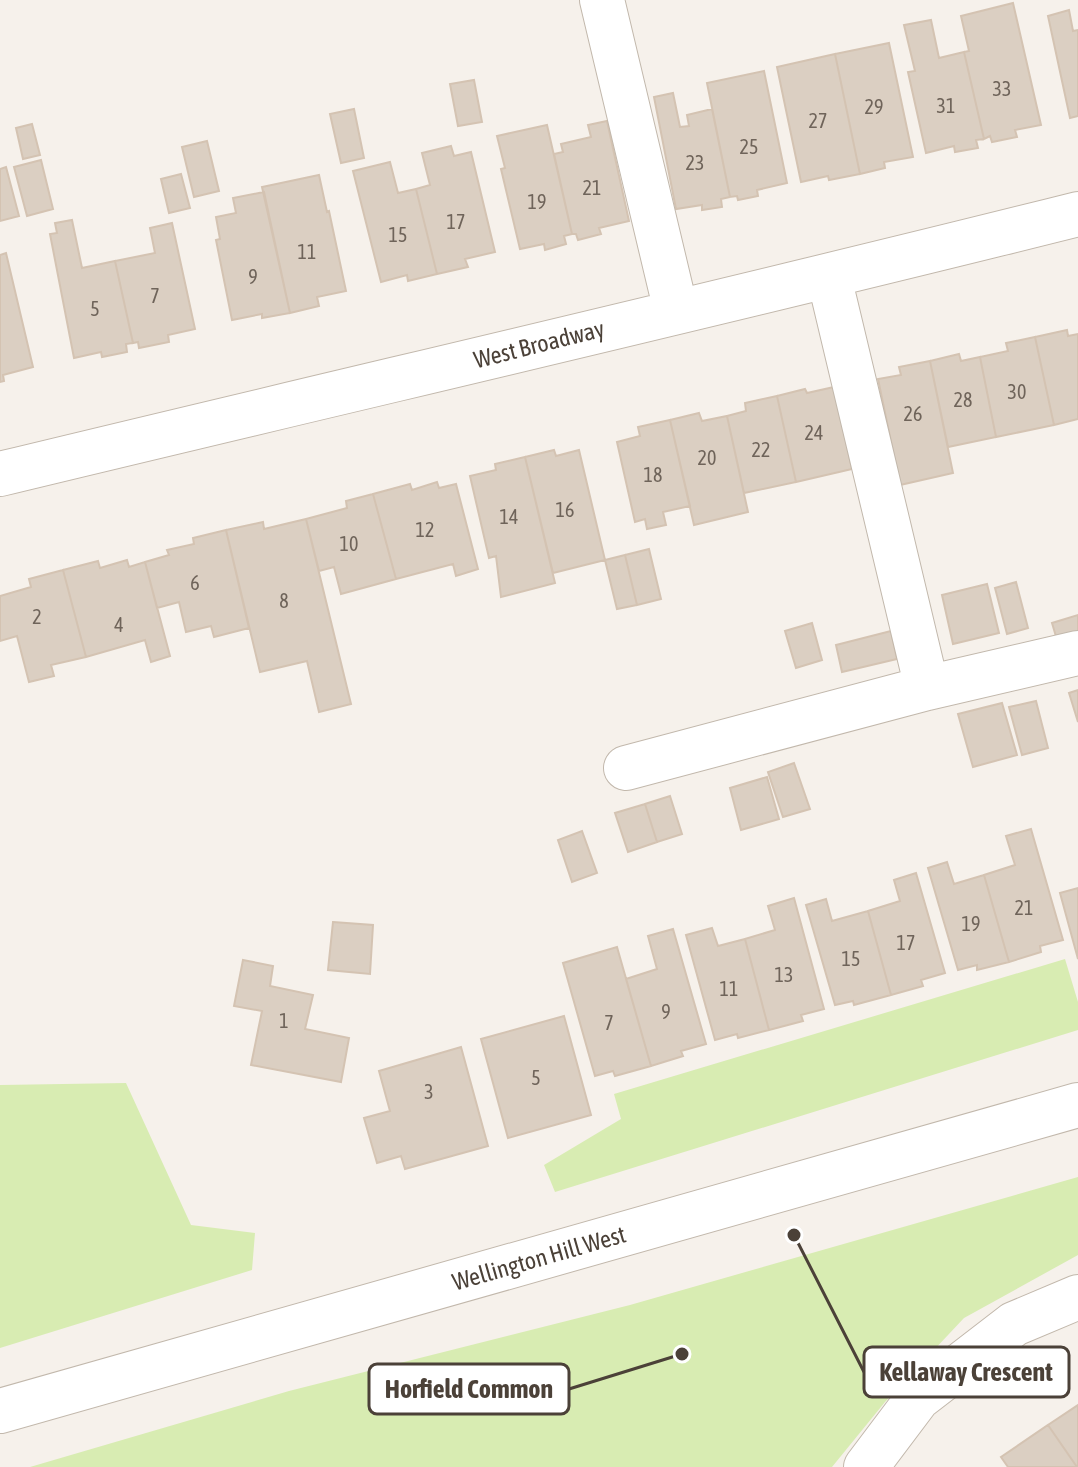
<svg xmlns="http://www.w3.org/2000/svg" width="1078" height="1467" viewBox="0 0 1078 1467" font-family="'Asap Condensed',sans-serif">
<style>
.green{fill:#d8ecb2}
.building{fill:#dbcfc2;stroke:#d4c3b2;stroke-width:2}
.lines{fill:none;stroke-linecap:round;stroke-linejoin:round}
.minor-casing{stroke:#c2b8ac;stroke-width:46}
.minor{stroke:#fff;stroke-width:44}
.labels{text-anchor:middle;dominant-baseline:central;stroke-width:6;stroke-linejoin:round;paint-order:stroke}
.number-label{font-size:20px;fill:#6f645a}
.street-label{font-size:24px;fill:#4b4138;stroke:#fff}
.leader{fill:none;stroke:#4b4138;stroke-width:3}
.callout-dot{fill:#4b4138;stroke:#fff;stroke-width:3}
.callout{fill:#fff;stroke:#4b4138;stroke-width:3}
.callout-label{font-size:26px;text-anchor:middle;font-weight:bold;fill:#4b4138}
</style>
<rect width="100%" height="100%" fill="#f6f1eb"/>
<!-- green -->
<path class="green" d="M1065 959 1078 1002V1030L555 1192 544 1165 621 1119 614 1094Z
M126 1083 191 1225 255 1233 252 1270 0 1348V1085Z
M1078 1177V1255L964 1318 885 1402 832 1467H30L289 1391 630 1305Z"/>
<!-- building -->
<path class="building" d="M1013 3 1041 125 1015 130 1017 137 992 142 990 136 984 139 964 52 969 51 961 16Z
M1069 10 1073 31 1078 30V116L1070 118 1048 16Z
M931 20 939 58 964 52 984 139 976 140 978 148 955 152 954 146 926 153 908 72 915 71 904 25Z
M889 43 913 157 884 162 885 168 860 174 835 54Z
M835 54 860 174 829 180 828 176 801 182 777 67Z
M764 71 787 183 757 190 758 196 738 200 737 196 730 197 707 83Z
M474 80 482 122 458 126 450 84Z
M673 93 680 127 689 126 687 115 712 109 730 197 721 199 722 207 702 210V205L676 209 654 97Z
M354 109 364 158 341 163 330 114Z
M607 121 629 221 599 228 601 234 578 240 576 234H572L554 154 563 152 561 144 591 137 588 125Z
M32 124 40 155 23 159 16 128Z
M547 125 572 234 564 236 566 244 545 250 544 244 520 249 501 169 505 168 497 136Z
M207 141 219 191 194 197 182 147Z
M451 146 454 156 471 152 495 252 465 259 468 267 437 274 416 189 430 185 422 153Z
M41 160 53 209 27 216 14 167Z
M390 162 398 193 416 189 437 274 408 281 407 275 381 282 353 171Z
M6 167 19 216 0 221V169Z
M181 174 190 208 169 213 161 179Z
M319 175 327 212 329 211 346 291 317 297 319 306 290 313 262 187Z
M264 192 290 313 262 318V314L232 320 216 240 220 239 216 217 236 213 233 198Z
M72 220 82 268 115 261 133 343 126 344 127 352 102 357 101 352 74 358 50 234 57 233 55 223Z
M172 223 195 329 168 335 169 342 139 348 138 342 133 343 115 261 155 253 150 228Z
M6 253 33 367 3 375 4 381 0 382V255Z
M1067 330 1068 336 1078 334V419L1054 425 1035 337Z
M1035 337 1054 425 996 437 980 357 1008 351 1006 343Z
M959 354 961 361 980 357 996 437 948 447 930 361Z
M930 361 953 473 900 485 878 379 901 375 899 367Z
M834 387 852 469 796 482 777 396 805 389 807 393Z
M777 396 796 482 744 493 727 416 746 411 745 403Z
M699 413 702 421 727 416 748 512 694 525 670 420Z
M670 420 690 506 663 512 666 525 647 529 645 519 635 522 617 442 640 436 638 427Z
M554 450 556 456 579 450 605 560 553 573 525 457Z
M525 457 555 583 501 597 496 556 489 558 470 476 496 470 495 464Z
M437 482 439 488 456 484 478 569 456 576 453 564 396 579 373 494 410 484 412 490Z
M373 494 396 579 341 594 334 567 319 571 306 519 347 508 346 501Z
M306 519 351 704 319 712 307 661 260 672 226 530 263 522 264 529Z
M226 530 249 628 214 637 211 626 186 632 179 602 157 608 145 562 169 555 167 550 194 544 193 538Z
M649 549 661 599 637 605 625 555Z
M625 555 637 605 617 609 605 560Z
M127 560 129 567 145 562 170 656 151 662 145 640 86 657 63 570 98 561 100 568Z
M63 570 86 657 51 665 54 676 29 682 17 636 0 641V596L31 587 29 579Z
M1016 582 1028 628 1007 634 995 588Z
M987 584 999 633 953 644 942 595Z
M1078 615V644L1060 650 1052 623Z
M812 623 822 660 796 668 785 631Z
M891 631 897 659 842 672 836 645Z
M1078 690V722L1069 693Z
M1036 701 1048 748 1022 755 1009 707Z
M1002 703 1017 755 973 767 958 714Z
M794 763 810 809 783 817 768 772Z
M767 777 779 819 741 830 730 788Z
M670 796 682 834 657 842 645 804Z
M645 804 657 842 628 852 615 813Z
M1031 829 1063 940 1040 946 1041 952 1009 962 984 875 1015 865 1006 836Z
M582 831 597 873 572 882 558 840Z
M947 862 954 884 984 875 1009 962 977 970V965L958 970 928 868Z
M916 873 945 973 921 980 923 986 891 995 868 911 900 901 894 880Z
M1078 888V959L1060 893Z
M794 898 824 1009 801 1015 803 1021 769 1030 745 939 775 930 768 906Z
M826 899 832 921 868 911 891 995 854 1005 853 1001 835 1005 806 905Z
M333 922 373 925 370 974 328 970Z
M712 928 718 946 745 939 769 1030 738 1038 737 1034 715 1040 686 935Z
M673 929 706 1044 681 1051 683 1056 651 1066 626 979 657 969 648 936Z
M617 947 651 1066 615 1076 613 1071 595 1076 563 963Z
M243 960 273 966 270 986 313 995 305 1029 349 1038 341 1082 251 1065 262 1011 234 1006Z
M564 1016 591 1115 508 1138 481 1039Z
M461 1047 488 1146 405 1169 401 1156 377 1163 364 1118 390 1111 379 1071Z
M1078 1405V1467H1077L1048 1425Z
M1048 1425 1077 1467H1008L1001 1457Z"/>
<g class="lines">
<defs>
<path id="minor" d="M602 0 676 311
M829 277 927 688
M0 474C359 387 720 304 1078 214
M626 768 927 688 1078 653
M0 1411 1078 1105
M866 1467 918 1398 1014 1324 1078 1297"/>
</defs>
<!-- minor casing -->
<use href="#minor" class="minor-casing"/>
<!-- minor -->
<use href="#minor" class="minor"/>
</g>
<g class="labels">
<!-- number labels -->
<g class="number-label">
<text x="1002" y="88">33</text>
<text x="946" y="105">31</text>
<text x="874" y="106">29</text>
<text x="818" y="120">27</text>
<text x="749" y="146">25</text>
<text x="695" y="162">23</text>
<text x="592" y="187">21</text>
<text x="537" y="201">19</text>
<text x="456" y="221">17</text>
<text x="398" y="234">15</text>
<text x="307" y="251">11</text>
<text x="253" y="276">9</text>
<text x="155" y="295">7</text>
<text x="95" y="308">5</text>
<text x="1017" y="391">30</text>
<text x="963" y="399">28</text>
<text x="913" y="413">26</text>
<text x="814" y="432">24</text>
<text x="761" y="449">22</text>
<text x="707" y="457">20</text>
<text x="653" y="474">18</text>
<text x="565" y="509">16</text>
<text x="509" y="516">14</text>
<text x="425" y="529">12</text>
<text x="349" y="543">10</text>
<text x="195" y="582">6</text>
<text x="284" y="600">8</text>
<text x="37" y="616">2</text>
<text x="119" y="624">4</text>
<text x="1024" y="907">21</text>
<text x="971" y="923">19</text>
<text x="906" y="942">17</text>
<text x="851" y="958">15</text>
<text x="784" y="974">13</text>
<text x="729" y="988">11</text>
<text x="666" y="1011">9</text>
<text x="284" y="1020">1</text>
<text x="609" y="1022">7</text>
<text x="536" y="1077">5</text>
<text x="429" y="1091">3</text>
</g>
<!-- street labels -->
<g class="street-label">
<text transform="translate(539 344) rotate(-14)">West Broadway</text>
<text transform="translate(539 1258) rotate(-16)">Wellington Hill West</text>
</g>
</g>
<!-- callouts -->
<path class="leader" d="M794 1235L864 1372M682 1354L569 1389"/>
<g class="callout-dot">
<circle cx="794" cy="1235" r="8"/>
<circle cx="682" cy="1354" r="8"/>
</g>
<g class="callout">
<rect x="864" y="1347" width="205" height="50" rx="8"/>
<rect x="369" y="1364" width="200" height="50" rx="8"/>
</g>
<g class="callout-label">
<text x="966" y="1381">Kellaway Crescent</text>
<text x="469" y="1398">Horfield Common</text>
</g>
</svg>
